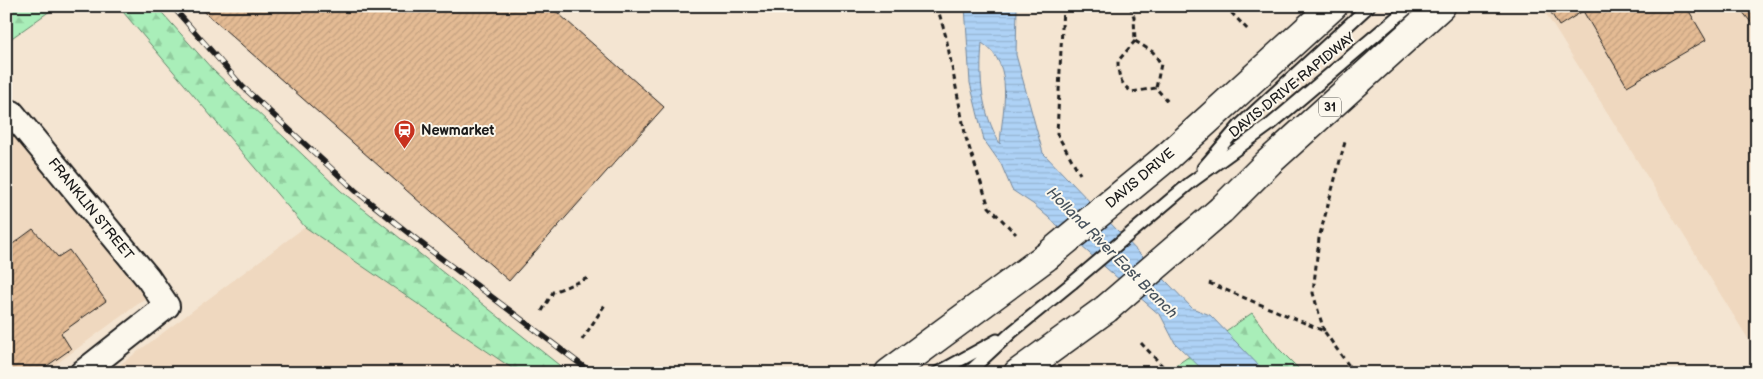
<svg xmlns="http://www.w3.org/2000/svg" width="1763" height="379" viewBox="0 0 1763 379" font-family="'Balsamiq Sans',sans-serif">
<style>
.built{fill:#efd8bf}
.forest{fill:url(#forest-firs);stroke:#62856a}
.water{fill:url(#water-rules);stroke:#74899f;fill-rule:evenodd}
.building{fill:url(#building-hatch);stroke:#1c1c1c}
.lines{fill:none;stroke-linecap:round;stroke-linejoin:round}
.lane-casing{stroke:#1c1c1c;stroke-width:15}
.street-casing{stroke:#1c1c1c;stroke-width:28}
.primary-casing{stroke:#1c1c1c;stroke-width:31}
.path{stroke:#1c1c1c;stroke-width:3;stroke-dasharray:5 4;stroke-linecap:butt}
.lane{stroke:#fbf7ec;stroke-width:11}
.street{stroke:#fbf7ec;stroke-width:24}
.primary{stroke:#fbf7ec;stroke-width:28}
.rail-casing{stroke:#1c1c1c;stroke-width:5.5}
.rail{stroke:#fbf7ec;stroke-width:4;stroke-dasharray:11;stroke-linecap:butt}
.lane-bridge-casing{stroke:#1c1c1c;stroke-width:15;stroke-linecap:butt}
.primary-bridge-casing{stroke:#1c1c1c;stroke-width:31;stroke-linecap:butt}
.lane-bridge{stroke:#fbf7ec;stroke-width:11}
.primary-bridge{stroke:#fbf7ec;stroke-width:28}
.labels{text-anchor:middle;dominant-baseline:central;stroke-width:4;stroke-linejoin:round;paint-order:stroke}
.shield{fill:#fbf7ec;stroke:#5f5e5a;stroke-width:1}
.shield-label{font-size:12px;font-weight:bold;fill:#1c1c1c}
.street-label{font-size:14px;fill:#1c1c1c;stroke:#fbf7ec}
.poi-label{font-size:14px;font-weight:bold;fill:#1c1c1c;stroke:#fbf7ec;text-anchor:start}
.water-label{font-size:15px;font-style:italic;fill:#48535d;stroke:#fbf7ec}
</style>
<defs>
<pattern id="forest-firs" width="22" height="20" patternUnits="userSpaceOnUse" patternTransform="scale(1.25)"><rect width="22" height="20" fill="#a9eeb9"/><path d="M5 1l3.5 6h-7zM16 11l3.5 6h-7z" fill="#91cc9e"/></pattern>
<pattern id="water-rules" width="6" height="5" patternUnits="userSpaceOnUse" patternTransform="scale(1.25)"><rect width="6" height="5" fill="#aed2f6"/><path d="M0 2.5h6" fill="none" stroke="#95b4d2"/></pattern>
<pattern id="building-hatch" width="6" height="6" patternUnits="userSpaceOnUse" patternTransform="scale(1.25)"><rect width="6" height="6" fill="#e4bb94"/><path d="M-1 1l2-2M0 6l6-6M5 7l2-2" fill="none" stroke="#c3a07f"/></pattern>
</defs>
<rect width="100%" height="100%" fill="#f4e5d2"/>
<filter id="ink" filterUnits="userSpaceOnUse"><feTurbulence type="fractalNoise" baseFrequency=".02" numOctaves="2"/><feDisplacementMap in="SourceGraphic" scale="10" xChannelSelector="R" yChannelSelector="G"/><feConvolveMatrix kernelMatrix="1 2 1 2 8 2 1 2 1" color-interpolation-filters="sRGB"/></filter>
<g filter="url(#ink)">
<!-- built -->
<path class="built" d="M1541 6H1757V353Z
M6 123 146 298 44 373H6Z
M305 227 519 373H109Z"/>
<!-- forest -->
<path class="forest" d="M6 6H57L6 42Z
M118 6H156L213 70 341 191 569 373H519L305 227Z
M1252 313 1279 349 1303 373H1182L1175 366Z"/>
<!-- water -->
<path class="water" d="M965 6H1017L1016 55 1043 153 1192 308 1210 315 1266 373H1206L1175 343 1161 316 1033 204 1012 190 1001 164 984 140 970 83ZM982 43C1016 65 1002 110 1000 144 981 109 979 82 982 43Z"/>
<!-- building -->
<path class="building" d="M198 6H491L494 9 496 6H550L664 107 509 281Z
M1547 6H1686L1706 40 1627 86 1583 11 1559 26Z
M1738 6H1757V30Z
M33 229 58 257 69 250 106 301 61 333 71 349 37 373H11L6 370V242L10 246Z"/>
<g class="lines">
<defs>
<path id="lane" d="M1203 168 1240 125 1369 6
M1190 183 1271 124 1410 6
M937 373 997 340
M968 373 1012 332 1072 283"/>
<path id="street" d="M12 113 148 278 167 306 82 373"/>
<path id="primary" d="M1167 157 1333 6
M1221 210 1269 162 1441 6
M889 373 1046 257
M1018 373 1106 309"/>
</defs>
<!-- lane casing -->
<use href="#lane" class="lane-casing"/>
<!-- street casing -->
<use href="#street" class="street-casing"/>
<!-- primary casing -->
<use href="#primary" class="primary-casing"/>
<!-- path -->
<path class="path" d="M937 6 946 37 966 138 989 207 1016 234
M1063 6 1057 134 1080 174
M1130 6 1134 17 1135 41 1153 52 1161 64 1156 88 1168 102
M1225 6 1249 31
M1135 41 1118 61C1118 75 1120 84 1132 92L1156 88
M1209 283 1324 331 1354 373
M542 311 553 292 588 278
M1324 331 1313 293 1319 238 1345 142
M582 340 606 303
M1141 343 1169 373"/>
<!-- lane -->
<use href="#lane" class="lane"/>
<!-- street -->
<use href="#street" class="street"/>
<!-- primary -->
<use href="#primary" class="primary"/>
<defs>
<path id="rail" d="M172 6 243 87 357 192 421 243 592 373"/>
</defs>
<!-- rail casing -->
<use href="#rail" class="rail-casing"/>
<!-- rail -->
<use href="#rail" class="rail"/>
<defs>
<path id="lane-bridge" d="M1072 283 1190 183"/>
<path id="primary-bridge" d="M1046 257 1167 157
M1106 309 1221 210"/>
</defs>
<!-- lane-bridge casing -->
<use href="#lane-bridge" class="lane-bridge-casing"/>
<!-- primary-bridge casing -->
<use href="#primary-bridge" class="primary-bridge-casing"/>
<!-- lane-bridge -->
<use href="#lane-bridge" class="lane-bridge"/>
<!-- primary-bridge -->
<use href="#primary-bridge" class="primary-bridge"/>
</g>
</g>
<!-- icons -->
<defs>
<symbol id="station-pin" viewBox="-11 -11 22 30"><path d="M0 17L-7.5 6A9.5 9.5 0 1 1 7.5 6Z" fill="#c8321e" stroke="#fbf7ec"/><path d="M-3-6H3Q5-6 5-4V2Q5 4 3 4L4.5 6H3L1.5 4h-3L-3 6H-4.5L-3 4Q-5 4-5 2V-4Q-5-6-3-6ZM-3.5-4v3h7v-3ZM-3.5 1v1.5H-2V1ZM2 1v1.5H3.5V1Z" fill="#fff"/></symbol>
</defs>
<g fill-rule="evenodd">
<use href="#station-pin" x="392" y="118" width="25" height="34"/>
</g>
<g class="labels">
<!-- shield labels -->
<rect class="shield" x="1319" y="97.5" width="22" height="19" rx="4"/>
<g class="shield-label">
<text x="1330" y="107">31</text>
</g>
<!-- street labels -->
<g class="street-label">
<text transform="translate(1292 85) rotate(-39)">DAVIS DRIVE RAPIDWAY</text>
<text transform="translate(1140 178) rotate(-40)">DAVIS DRIVE</text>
<text transform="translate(91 209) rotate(51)">FRANKLIN STREET</text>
</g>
<!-- poi labels -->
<g class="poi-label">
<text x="421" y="130">Newmarket</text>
</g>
<!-- water labels -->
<g class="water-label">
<text transform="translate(1112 253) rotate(45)">Holland River East Branch</text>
</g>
</g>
<!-- margin -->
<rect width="1763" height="379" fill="none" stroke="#fbf7ec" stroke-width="25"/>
<rect x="12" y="12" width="1738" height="354" fill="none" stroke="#1c1c1c" stroke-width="2" filter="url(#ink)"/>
</svg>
